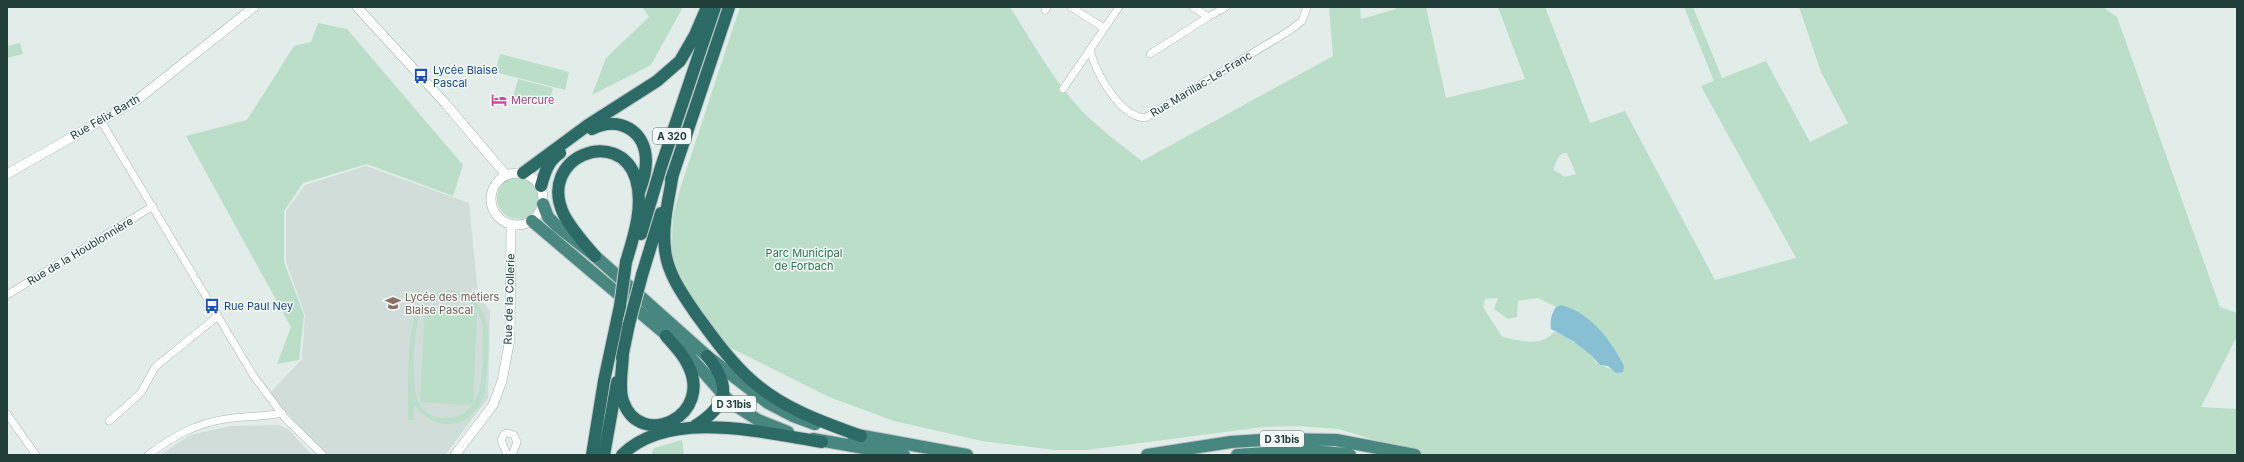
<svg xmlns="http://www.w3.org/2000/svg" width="2244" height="462" viewBox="0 0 2244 462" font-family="Inter,sans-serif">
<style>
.built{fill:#d0ddd8}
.green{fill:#badec8;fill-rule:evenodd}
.water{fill:#88c0d3}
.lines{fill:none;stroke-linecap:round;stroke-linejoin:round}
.minor-casing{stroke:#a4b5b1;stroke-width:8}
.tertiary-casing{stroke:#a4b5b1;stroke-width:10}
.trunk-casing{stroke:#c1c9c8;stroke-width:14}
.motorway-casing{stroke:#c1c9c8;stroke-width:14}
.minor{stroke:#fff;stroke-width:7}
.tertiary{stroke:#fff;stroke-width:9}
.trunk{stroke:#488780;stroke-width:12}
.motorway{stroke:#2c6b65;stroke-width:12}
.motorway-bridge-casing{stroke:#c1c9c8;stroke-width:14;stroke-linecap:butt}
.motorway-bridge{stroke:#2c6b65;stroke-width:12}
.labels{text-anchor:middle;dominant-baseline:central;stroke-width:3;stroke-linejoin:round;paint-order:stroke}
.shield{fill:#f3f9f6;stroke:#607672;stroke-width:1}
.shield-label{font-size:10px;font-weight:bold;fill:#213e39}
.transit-label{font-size:11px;fill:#164399;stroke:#f3f9f6;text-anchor:start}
.street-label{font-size:11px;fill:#213e39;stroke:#f3f9f6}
.hotel-label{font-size:11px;fill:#b23c85;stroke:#f3f9f6;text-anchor:start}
.park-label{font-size:11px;fill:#2a764f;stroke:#f3f9f6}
.education-label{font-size:11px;fill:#785e54;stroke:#f3f9f6;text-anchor:start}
</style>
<rect width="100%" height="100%" fill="#e2ede9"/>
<!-- built -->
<path class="built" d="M366 166 469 203 478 295 490 311 488 398 445 455H327L309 439 270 393 302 359 305 315 286 262V211L305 185Z
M279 425 289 430 312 455H161L190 435 231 426Z"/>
<!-- green -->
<path class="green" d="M642 7H683L651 65 592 95 606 58 649 17Z
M740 7H1010C1032 41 1053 80 1081 110 1100 129 1121 145 1142 161L1333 56 1329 7H1360L1361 19 1396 9V7H1426L1446 98 1525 79 1498 7H1545L1590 123 1625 111 1715 280 1796 258 1701 86 1714 81 1684 7H1693L1722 78 1766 61 1810 142 1848 123 1821 72 1799 7H2103L2117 17 2220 307 2237 313V336L2201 407 2237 409V455H1422L1339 429 1298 426 1263 427 1087 450H1056L982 441 894 421 829 397 727 346 690 297 671 264 673 216 680 189ZM1563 153H1567L1576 174 1565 177 1553 169 1559 156ZM1498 298 1494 309 1508 319 1517 317 1518 301 1538 298 1556 307 1561 305 1616 372C1610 368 1603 367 1597 363 1594 361 1594 357 1591 355 1582 346 1567 336 1554 332 1541 348 1519 340 1502 337L1483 307 1485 299Z
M318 23 347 29 463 165 453 196 367 164 303 183 284 211V262L304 315 299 360 277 364 291 327 186 136 247 120 294 46 311 42Z
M20 43 23 54 7 58V46Z
M500 54 569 72 565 90 495 72Z
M518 79 553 88 548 106 513 97Z
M497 198a21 21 0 1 1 42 0a21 21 0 1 1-42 0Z
M450 290C502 301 487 352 485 392 474 429 437 435 414 405L413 420H408C409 394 405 319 422 302 429 294 440 291 450 290ZM453 295C470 300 478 308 483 325 481 358 491 415 447 418 434 419 423 412 418 401 411 388 413 322 422 310 430 299 439 296 453 295Z
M425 310 477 313 473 405 420 402Z
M682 440 684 455H651L654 448Z"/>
<!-- water -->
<path class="water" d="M1561 305C1591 313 1611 340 1624 366L1623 372 1616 373 1608 366 1600 365 1591 355 1573 341 1551 329C1550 320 1551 315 1556 307Z"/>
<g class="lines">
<defs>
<path id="minor" d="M1071 7 1104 28
M1193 7 1208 17
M1045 10 1047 7
M1090 50C1096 73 1119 116 1145 118L1289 31 1302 21 1307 7
M1150 54 1208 17 1226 7
M1063 89 1119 7
M101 121 253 375 285 418 323 455
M7 295 153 206
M7 414 36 455
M109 421 141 393 155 367 218 316
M148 455C172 437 196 423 226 419 245 416 263 417 282 413
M507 455 501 440 504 434 508 433 514 435 517 442 512 455"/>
<path id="tertiary" d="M357 7 445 103 506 175
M491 199a26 26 0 1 1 52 0a26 26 0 1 1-52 0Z
M7 174 137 100 254 7
M455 455 493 405 502 381 510 339 511 225"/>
<path id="trunk" d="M543 204 548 217 557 226 595 256 707 356 768 403 793 416 815 424
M532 221 683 349 730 402 758 420 788 432
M852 434 967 455
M813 439 904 455
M1147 455 1231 442 1278 439 1336 440 1415 455
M1237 455C1274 453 1313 448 1350 455"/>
<path id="motorway" d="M592 129C619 115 646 131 646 161 646 172 643 182 639 192
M523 173 588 125 657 81 680 61 695 35 707 7
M673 173C669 198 662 224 665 249 667 273 683 295 696 314 713 337 729 360 751 380 782 408 822 422 861 436
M671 180 729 7
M541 186C545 172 548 161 560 153
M641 234 661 167 715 7
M595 256C584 243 572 230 564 215 536 157 619 125 636 179 644 206 634 236 626 262
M642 275 661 213
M623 352C623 366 618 387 623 401 640 451 716 416 687 363 682 353 673 344 666 336
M622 358 629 324
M695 426C728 405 732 386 707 356
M592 455 604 381 620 306
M604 455 617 382
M622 455C669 408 764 433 822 442"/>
</defs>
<!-- minor casing -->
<use href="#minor" class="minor-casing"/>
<!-- tertiary casing -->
<use href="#tertiary" class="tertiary-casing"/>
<!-- trunk casing -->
<use href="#trunk" class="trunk-casing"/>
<!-- motorway casing -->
<use href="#motorway" class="motorway-casing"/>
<!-- minor -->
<use href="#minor" class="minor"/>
<!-- tertiary -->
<use href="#tertiary" class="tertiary"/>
<!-- trunk -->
<use href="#trunk" class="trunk"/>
<!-- motorway -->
<use href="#motorway" class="motorway"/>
<defs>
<path id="motorway-bridge" d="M620 306 626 262
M629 324 642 275"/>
</defs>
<!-- motorway-bridge casing -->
<use href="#motorway-bridge" class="motorway-bridge-casing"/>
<!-- motorway-bridge -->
<use href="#motorway-bridge" class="motorway-bridge"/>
</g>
<!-- icons -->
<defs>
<symbol id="bus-bare" viewBox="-9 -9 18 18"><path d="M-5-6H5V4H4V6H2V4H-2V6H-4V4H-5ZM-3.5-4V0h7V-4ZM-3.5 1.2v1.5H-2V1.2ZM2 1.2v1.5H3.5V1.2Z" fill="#1a4fb4" stroke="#f3f9f6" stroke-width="2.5" paint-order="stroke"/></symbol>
<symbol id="hotel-bare" viewBox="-9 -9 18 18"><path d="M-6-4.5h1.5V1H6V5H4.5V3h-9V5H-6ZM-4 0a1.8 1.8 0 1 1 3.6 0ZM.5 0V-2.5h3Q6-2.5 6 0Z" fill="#d1479c" stroke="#f3f9f6" stroke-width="2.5" paint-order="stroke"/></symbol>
<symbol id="school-bare" viewBox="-9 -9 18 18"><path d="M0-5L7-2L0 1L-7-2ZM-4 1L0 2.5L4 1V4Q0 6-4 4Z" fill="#8d6e63" stroke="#f3f9f6" stroke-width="2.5" paint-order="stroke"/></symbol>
</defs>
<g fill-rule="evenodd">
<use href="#bus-bare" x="410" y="65" width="22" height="22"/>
<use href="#hotel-bare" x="488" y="89" width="22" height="22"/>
<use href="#school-bare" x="382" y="292" width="22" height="22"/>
<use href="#bus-bare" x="201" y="295" width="22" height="22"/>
</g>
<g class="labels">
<!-- shield labels -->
<g class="shield">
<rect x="653" y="128" width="38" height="16" rx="3"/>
<rect x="712" y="396" width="44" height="16" rx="3"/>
<rect x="1260" y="431" width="44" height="16" rx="3"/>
</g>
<g class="shield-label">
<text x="672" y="136">A 320</text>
<text x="734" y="404">D 31bis</text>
<text x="1282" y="439">D 31bis</text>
</g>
<!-- transit labels -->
<g class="transit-label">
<text x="433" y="70">Lycée Blaise<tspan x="433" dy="13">Pascal</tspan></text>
<text x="224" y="306">Rue Paul Ney</text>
</g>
<!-- street labels -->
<g class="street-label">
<text transform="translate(1201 84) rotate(-31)">Rue Marillac-Le-Franc</text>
<text transform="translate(105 117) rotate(-30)">Rue Félix Barth</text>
<text transform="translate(80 251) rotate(-31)">Rue de la Houblonnière</text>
<text transform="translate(509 299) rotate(-88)">Rue de la Collerie</text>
</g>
<!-- hotel labels -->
<g class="hotel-label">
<text x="511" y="100">Mercure</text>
</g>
<!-- park labels -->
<g class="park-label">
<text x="804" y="253">Parc Municipal<tspan x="804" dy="13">de Forbach</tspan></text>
</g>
<!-- education labels -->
<g class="education-label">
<text x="405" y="297">Lycée des métiers<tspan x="405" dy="13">Blaise Pascal</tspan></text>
</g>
</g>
<!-- border -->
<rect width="2244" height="462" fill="none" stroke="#213e39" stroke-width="16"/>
</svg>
